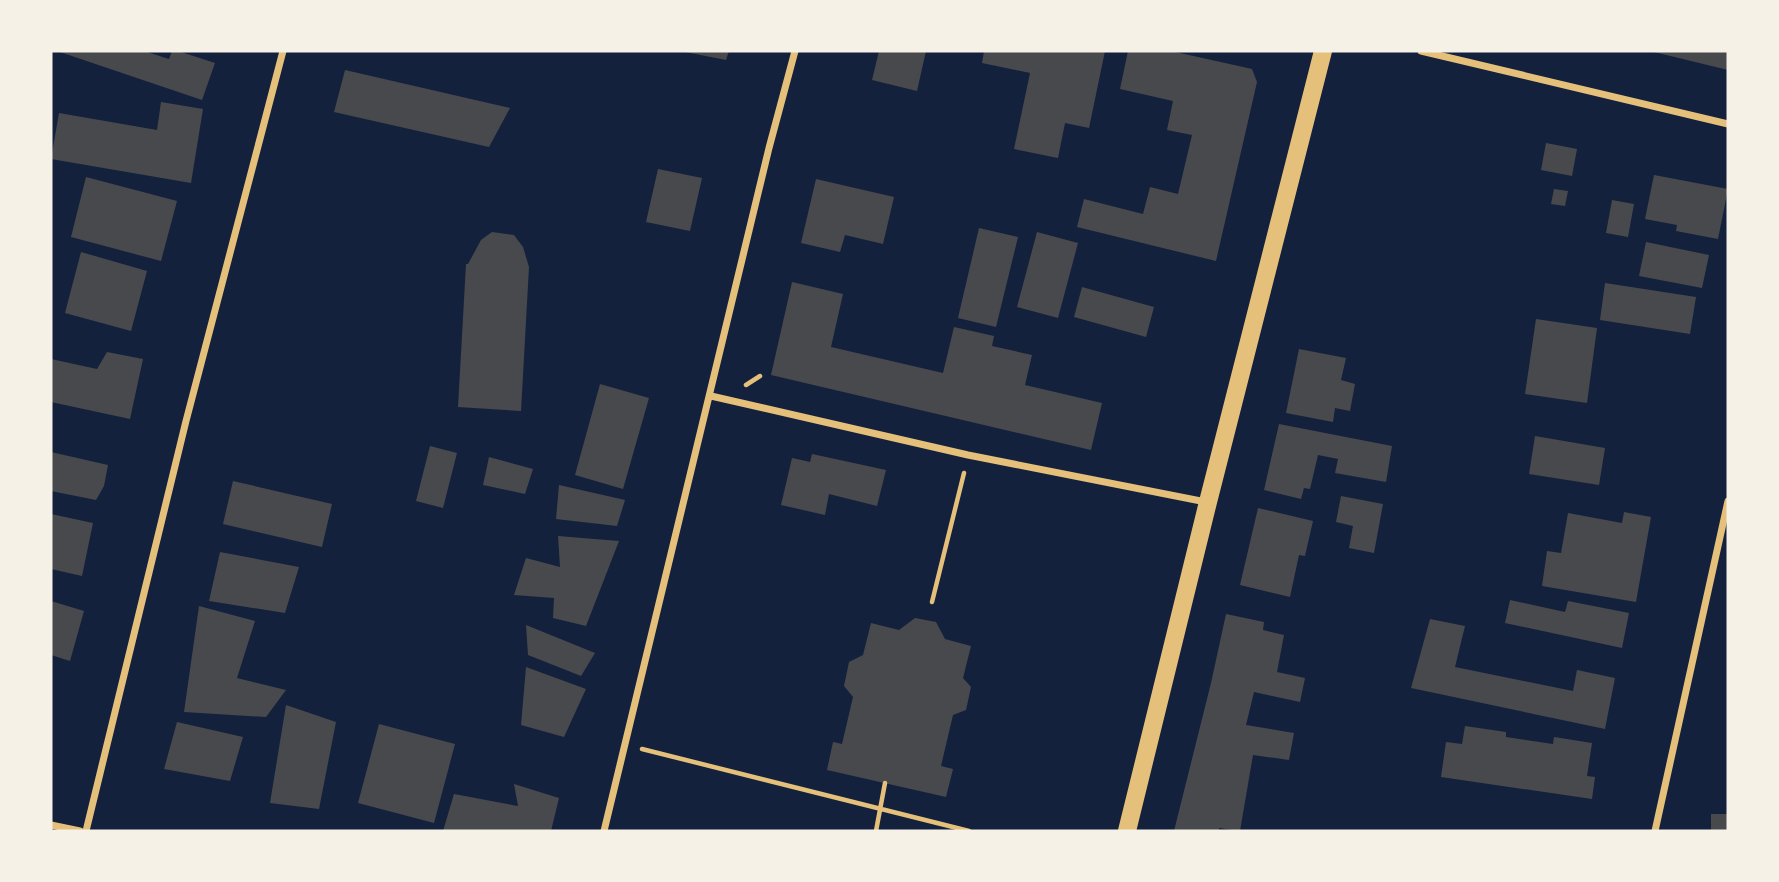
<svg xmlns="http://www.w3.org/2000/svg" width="1779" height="882" viewBox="0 0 1779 882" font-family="'Noto Sans',sans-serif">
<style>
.building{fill:#48494c}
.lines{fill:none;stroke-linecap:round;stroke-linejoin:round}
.path{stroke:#e5c07b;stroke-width:4.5}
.minor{stroke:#e5c07b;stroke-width:7}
.primary{stroke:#e5c07b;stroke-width:18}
</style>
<rect width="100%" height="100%" fill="#14213d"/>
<!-- building -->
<path class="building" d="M57 51H144L169 59 172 51H178L215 63 202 100Z
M680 51H729L726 60Z
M879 51H926L917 91 872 80Z
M984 51H1105L1089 128 1065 123 1058 158 1014 149 1030 73 982 63Z
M1128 51H1171L1252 69 1257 82 1216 261 1077 227 1084 199 1143 214 1150 187 1178 194 1192 135 1167 130 1173 101 1120 89Z
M1654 51H1728V70L1654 52Z
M345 70 510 108 489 147 334 112Z
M161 102 203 109 191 183 51 159 59 113 157 130Z
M1546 143 1577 149 1572 176 1541 170Z
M658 169 702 178 690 231 646 222Z
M1654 175 1728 189 1718 239 1676 231 1677 225 1645 219Z
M86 177 177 201 161 261 71 237Z
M816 179 894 197 883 244 845 235 840 252 801 243Z
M1554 189 1568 191 1565 206 1551 204Z
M1612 200 1634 204 1628 237 1606 233Z
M979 228 1018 237 996 327 958 318Z
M492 232 514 235 523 247 529 267 521 411 458 407 466 264H468L481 240Z
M1037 232 1078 243 1058 318 1017 307Z
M1646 242 1709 255 1702 288 1639 276Z
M81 252 147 271 131 331 65 313Z
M792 282 843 294 831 347 943 373 954 327 994 336 992 346 1032 355 1025 385 1102 403 1091 450 771 375Z
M1605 283 1696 297 1690 334 1600 320Z
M1082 287 1154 307 1146 337 1074 317Z
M1536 319 1597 328 1587 403 1525 394Z
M1299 349 1346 358 1341 380 1355 384 1350 411 1335 408 1333 422 1286 413Z
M107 352 143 359 130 419 51 402V359L97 369Z
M600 384 649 398 623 489 575 475Z
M1279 424 1392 446 1386 482 1335 473 1338 459 1318 455 1310 489 1304 488 1301 499 1264 490Z
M1535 436 1605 448 1599 485 1529 474Z
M430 446 457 453 443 508 416 501Z
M51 452 108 465 104 486 96 500 51 491Z
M812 454 886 470 877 506 829 494 825 515 781 505 792 458 810 462Z
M489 457 533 469 525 494 483 485Z
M233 481 332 504 322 547 223 524Z
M559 485 625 500 617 526 556 519Z
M1341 496 1383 504 1374 553 1349 548 1353 526 1336 522Z
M1258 508 1313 521 1305 556 1299 555 1290 597 1240 585Z
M1624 512 1651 517 1636 602 1542 586 1547 551 1561 553 1568 513 1622 523Z
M51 514 93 523 82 576 51 569Z
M558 536 619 541 586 626 553 618 554 598 514 595 526 558 560 567Z
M220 552 299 567 285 613 209 601Z
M1510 600 1565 612 1568 601 1629 613 1622 648 1505 623Z
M51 601 84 611 70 661 51 655Z
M199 606 255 621 237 678 286 690 266 717 184 712Z
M1226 614 1264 622 1263 630 1284 635 1277 672 1305 678 1300 702 1254 692 1246 725 1294 733 1289 760 1253 755 1240 831 1219 828V831H1174L1211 683Z
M915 618 936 622 945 639 971 646 963 678 971 687 966 710 953 715 941 766 953 769 946 797 827 770 833 742 842 744 853 697 844 686 849 662 863 655 871 623 899 630Z
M1430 619 1465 626 1455 667 1573 691 1577 670 1615 678 1605 729 1411 688Z
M526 625 595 653 581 676 528 655Z
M526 667 586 689 564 737 521 725Z
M286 705 336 722 319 809 270 803Z
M177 722 243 737 230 781 164 769Z
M379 724 455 744 434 823 358 803Z
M1465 726 1506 732V737L1553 744 1554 737 1592 743 1587 776 1595 777 1592 799 1441 777 1446 742 1462 744Z
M514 784 559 798 551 831H443L454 794 518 806Z
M1711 814H1728V831H1711Z"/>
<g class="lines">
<!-- path -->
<path class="path" d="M746 385 760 376
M932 602 964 473
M642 749 969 831
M876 831 885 783"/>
<!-- minor -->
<path class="minor" d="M1421 51 1728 124
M711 396 968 455 1206 502
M51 825 80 831
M86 831 186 421 283 51
M604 831 769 148 795 51
M1655 831 1728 501"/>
<!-- primary -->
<path class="primary" d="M1127 831 1208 502 1323 51"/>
</g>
<!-- border -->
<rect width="1779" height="882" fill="none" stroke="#f6f1e7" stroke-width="105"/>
</svg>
